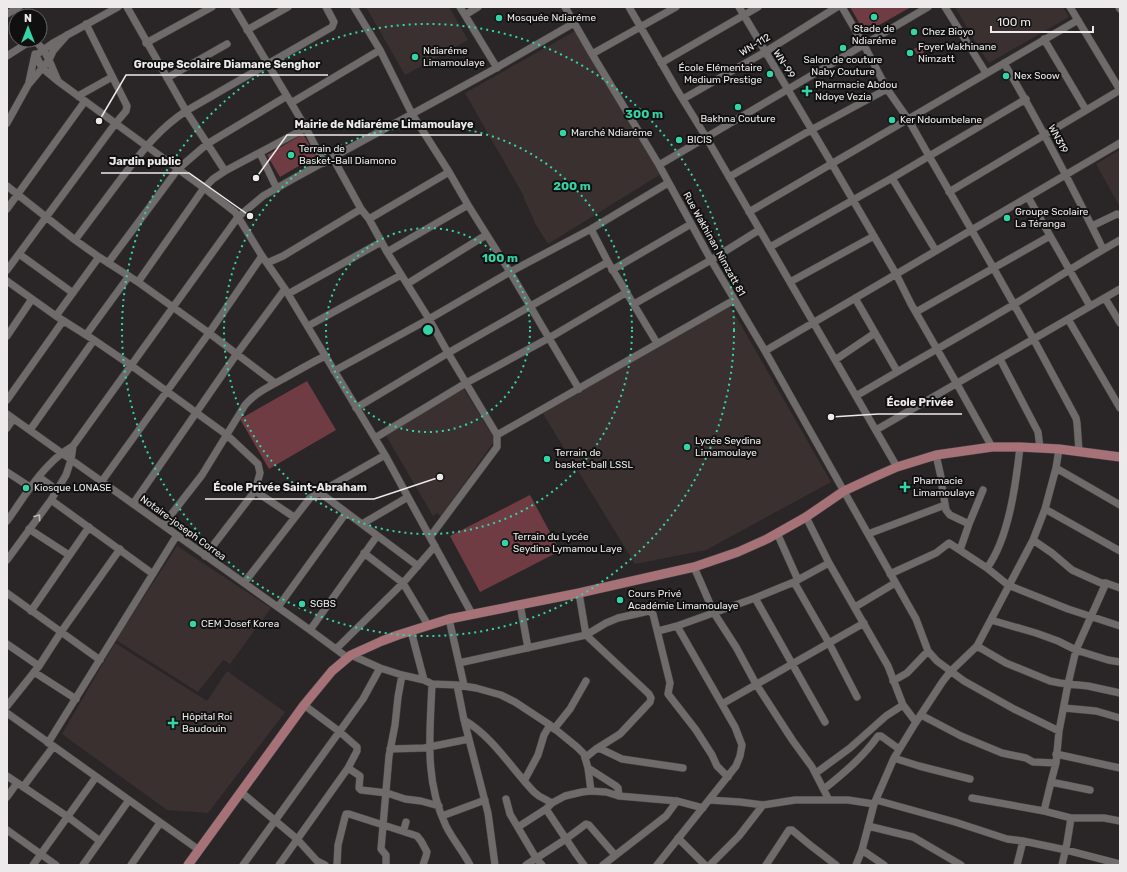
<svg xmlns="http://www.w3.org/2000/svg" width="1127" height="872" viewBox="0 0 1127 872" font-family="Rubik,sans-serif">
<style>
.built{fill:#3a3030}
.grass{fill:url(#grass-dots)}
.pitch{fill:#6e3c42}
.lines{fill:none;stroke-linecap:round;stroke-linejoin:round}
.minor-casing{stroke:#464444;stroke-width:8}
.major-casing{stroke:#464444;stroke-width:10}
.minor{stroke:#6f6b6b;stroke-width:7}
.major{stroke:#a67278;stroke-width:9}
.oneway{stroke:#bab7b7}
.ring{fill:none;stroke:#35d4a7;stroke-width:2;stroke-dasharray:2 4}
.poi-dot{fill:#35d4a7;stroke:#111010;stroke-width:1.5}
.labels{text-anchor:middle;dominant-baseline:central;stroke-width:4;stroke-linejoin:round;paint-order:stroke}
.poi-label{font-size:10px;fill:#eceaea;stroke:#111010;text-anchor:start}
.street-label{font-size:10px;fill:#eceaea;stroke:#111010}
.centre{fill:#35d4a7;stroke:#111010;stroke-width:2}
.ring-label{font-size:12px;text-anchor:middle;font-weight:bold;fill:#35d4a7;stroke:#111010;stroke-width:4;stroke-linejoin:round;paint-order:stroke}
.leader{fill:none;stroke:#eceaea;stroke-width:1.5}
.callout-dot{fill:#eceaea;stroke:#111010;stroke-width:1.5}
.callout-label{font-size:11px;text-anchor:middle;font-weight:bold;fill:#eceaea;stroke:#111010;stroke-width:4;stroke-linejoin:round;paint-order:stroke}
</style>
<defs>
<pattern id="grass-dots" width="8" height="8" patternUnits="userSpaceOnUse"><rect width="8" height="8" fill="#6e3c42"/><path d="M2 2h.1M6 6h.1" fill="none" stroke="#83585d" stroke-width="1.8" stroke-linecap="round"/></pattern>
</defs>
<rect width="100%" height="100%" fill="#2a2627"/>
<!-- built -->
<path class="built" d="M366 7H449L468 40 405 75Z
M955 7H1063L1069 17 989 63 982 53Z
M577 30 661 174 548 244 535 223 522 193 465 93Z
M1120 150V207L1096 164Z
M730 306 831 482 706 550 635 564 542 412Z
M464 389 495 440 441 516 437 513 433 516 385 434Z
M177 546 271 608 230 664 223 660 198 692 116 640Z
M115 643 207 701 227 671 285 712 208 813 167 810 62 734Z"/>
<!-- grass -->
<path class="grass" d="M920 46 927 58 921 61 914 49Z"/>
<!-- pitch -->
<path class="pitch" d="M850 7H911L865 33Z
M303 134 316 156 280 177 267 155Z
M307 381 336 430 269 469 240 419Z
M530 495 560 551 480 592 450 536Z"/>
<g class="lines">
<defs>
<path id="minor" d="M127 7 186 111 225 171
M234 7 306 128 324 163
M354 7 380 50 412 114 449 172 468 205 510 272 579 389
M460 7 497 68
M565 7 592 54 659 165 711 260 765 351 868 534 916 619 928 651 937 661 964 681 1014 709 1059 731
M629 7 677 90 706 137 897 467
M739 7 832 164 896 274 911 304 957 384 992 447
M842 7 864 45 887 89 908 119 929 156 994 269 1034 340 1076 418 1077 423 1079 451
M945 7 986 73
M1070 7 1120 90
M1119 7 1120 9
M7 14 19 7
M465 15 478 7
M247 30 288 7
M1044 39 1086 110
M34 40 43 49 49 60 58 81
M146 43 212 7
M592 54 676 7
M36 55 42 68 59 82 204 188 235 212 262 256 285 289 385 455 472 614
M36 55 53 43 118 7
M7 56 32 40
M661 63 758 7
M1004 63C1040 124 1072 186 1103 249
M167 78 227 44
M29 82 35 54
M78 96 112 77
M683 99 765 52 837 7
M291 103 380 50
M7 123 28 85 49 60 53 51 67 35
M260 153 277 189
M333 158 361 209 369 219 387 252 429 319 448 353 497 435V447L430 537
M659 165 928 7
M729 177 811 130 887 89
M892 178 936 251
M7 186 75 240 99 257 138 282 209 333 275 383
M949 192 1120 90
M1028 197 1090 306
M7 209 85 101
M749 212 1078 20
M369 219 449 172
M1092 226 1117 214 1120 215
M591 229 608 262 657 343
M75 240C90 220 105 200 120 180 141 153 157 130 186 111L332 27 334 22 326 7
M770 247 892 178 1026 99
M387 252 468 205
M19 254 73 293
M108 263 178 169 207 144 287 96
M267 263 283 256 361 209
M7 270 115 124 126 111 127 106 86 24
M612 270 691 224
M7 281 56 316 94 340 132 366 227 435 258 464 260 473 255 491 294 517
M138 282 204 188 213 179 225 171 306 128
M790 282 874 236
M407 284 486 235
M288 294 381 242
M855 298 897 371
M1105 298 1120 323
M634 304 711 260 759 230
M916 312 1050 236
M56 316 99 257
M1068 319 1120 408
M308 326 401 275
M86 335 129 276
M7 336 32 299
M765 351 1120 143
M1000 359 1038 432 1040 448
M835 360 875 333
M334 371 429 319 510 272 591 229 668 183
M856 396C908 365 961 336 1013 305 1049 283 1084 260 1120 240
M7 400 63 321
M356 408 448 353 608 262
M7 414 310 630 348 658
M7 428 13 419
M30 430 94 340
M876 430 1120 289
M497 435 734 300
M375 438 466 383 549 338 627 292
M936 455 941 477 942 486 946 510 950 515 969 524
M1056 468 1120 505
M7 472 30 487
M39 477 57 490
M102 481 209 333 262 256
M319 492 418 566
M51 500 153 574
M133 504 236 355 285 289
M1045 509 1120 551
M806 517 829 563 888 666 903 705
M7 521C21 502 33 480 51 463 57 456 65 451 73 446L238 217 263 196 291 180 489 72 574 23
M362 524 408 497
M163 525 202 475 245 405C255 393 270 386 283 379 297 371 311 363 325 356
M29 529 69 555
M777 533 798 580
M868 534 945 505
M1033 540 1052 553 1072 570 1101 583H1106L1120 588
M960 550 969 524 983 490
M364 553 403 583 428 625
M205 556 255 491
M7 560 51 500 66 475 71 460 73 446
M694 567 714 613 736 647 756 684 793 741 812 767 829 800
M987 568C1009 538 1016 483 1020 447
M890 574 936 553 949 543 987 568 1008 585 1068 609 1120 626
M794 582 829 643 857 697
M244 583 310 498 385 455
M7 593 100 660
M579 593 586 635 649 694 651 698 650 702 620 734 596 749 585 758
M755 598 825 722
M520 604 528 648
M278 607 346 513
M855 607 895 583
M31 611 89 527
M449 619 464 685
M991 620 1036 633 1058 641 1076 650 1108 660 1120 662
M310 630 377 536
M411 631 424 680
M658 631 677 626 755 598 794 582 829 563
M7 644 39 666
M977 646 1006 663 1050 681 1060 683 1088 686 1120 693
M336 649 403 583 435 546
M351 655 380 668 402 675 424 680 432 684 457 685 476 688 501 695 515 702 550 725 577 747 584 754 588 768 616 786 618 788 619 796
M459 663 586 635 606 623 618 618 649 611 653 614 670 683 668 694 696 730 712 755 717 766 728 777
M34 672 76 699
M893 681 907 673 928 651
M432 684C430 733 424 780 446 826 453 840 463 851 470 865
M457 685 464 720 488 813 495 865
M722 704 864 623
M7 706 39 666 61 632 120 549
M1064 708 1096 711 1120 718
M7 713 199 850
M921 715 961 736 1002 753 1026 758 1033 762 1056 763
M464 720C493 737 511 768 534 792L539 796 552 803
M554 729 570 709 586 681
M48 743 177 535
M390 749 424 748 469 739
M596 749H601L622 759 683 768
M1056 754 1120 768
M894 758 919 766 970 779
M348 768 360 776 359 788 361 790 387 793 405 799 421 801 439 806
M588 768 591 791
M816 773 850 748 886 716 903 705 916 722
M7 776 68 817 100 841
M524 781 538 755 544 735 550 725
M23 787 53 747
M824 789C844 773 863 757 878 736H881L899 749
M1090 790 1051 782 1056 763 1059 731 1068 684 1076 650 1106 583
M241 792 297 839 317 861 325 865
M7 797 17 783
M972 798 1044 811 1051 782
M506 799 510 814 536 858 542 865
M709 800 740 802 763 805 795 800H848L874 804
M876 800 955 822 1007 839 1023 841 1066 850 1120 864
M1044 811 1071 818H1104L1120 821
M442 816 485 800
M868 826 913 837 961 865
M518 827 546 809 552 803 565 796 582 792 591 791 606 792 619 796 677 801 703 808
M7 830 56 865
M402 831 417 836 421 841 427 852 426 856 423 865
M678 838 705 865
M862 850 884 865
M33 865 96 777
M83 865 129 800
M131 865 160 823
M243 865 363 699 380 668
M279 865 348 768 357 751V747L340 732 304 705
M337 865 338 845 345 817 346 814H349L402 831 404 829 406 822
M386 865V855L381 849 389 756 395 725 398 697 402 675
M526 865 566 839 546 809
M584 865 576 854 566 839 586 824 589 825 615 855
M603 865 666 816 677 801
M657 865 736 766 740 756 742 745 735 727 677 626
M710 865 739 836 763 805
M766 865 789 830H792L810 845 836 865
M856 865 862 850 874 804 894 758 916 722 943 681 951 671 977 646 1033 540 1045 509 1056 468 1059 449
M1017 865 1023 841
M1062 865 1067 843 1071 818"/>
<path id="major" d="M188 865 304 705 332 671 351 655 382 641 398 635 449 619 579 593 694 567 738 552 767 539 806 517 844 491 872 478 897 467 936 455 992 447H1020L1059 449 1120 457"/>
</defs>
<!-- minor casing -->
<use href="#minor" class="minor-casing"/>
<!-- major casing -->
<use href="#major" class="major-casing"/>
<!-- minor -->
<use href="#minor" class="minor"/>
<!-- major -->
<use href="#major" class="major"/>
</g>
<!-- one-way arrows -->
<defs><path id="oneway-chevron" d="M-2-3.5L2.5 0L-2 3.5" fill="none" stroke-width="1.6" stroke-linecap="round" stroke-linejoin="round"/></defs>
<use class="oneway" href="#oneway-chevron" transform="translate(38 517) rotate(-54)"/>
<!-- distance rings -->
<g class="ring">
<circle cx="428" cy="330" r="102"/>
<circle cx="428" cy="330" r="204"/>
<circle cx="428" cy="330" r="306"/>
</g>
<!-- markers -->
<g class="poi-dot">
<circle cx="874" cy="17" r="4"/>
<circle cx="499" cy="18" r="4"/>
<circle cx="914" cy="32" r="4"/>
<circle cx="843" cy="48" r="4"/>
<circle cx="910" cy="53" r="4"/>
<circle cx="415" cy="57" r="4"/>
<circle cx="770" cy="74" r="4"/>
<circle cx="1006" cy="76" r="4"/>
<path d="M805 85h4v4h4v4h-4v4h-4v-4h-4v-4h4z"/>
<circle cx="738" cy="107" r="4"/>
<circle cx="892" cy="120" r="4"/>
<circle cx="563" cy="133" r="4"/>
<circle cx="679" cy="140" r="4"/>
<circle cx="291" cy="155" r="4"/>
<circle cx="1007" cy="218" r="4"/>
<circle cx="687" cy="447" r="4"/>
<circle cx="547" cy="459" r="4"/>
<path d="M903 481h4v4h4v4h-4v4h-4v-4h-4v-4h4z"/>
<circle cx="26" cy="488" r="4"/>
<circle cx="505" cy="543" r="4"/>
<circle cx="620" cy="600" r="4"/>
<circle cx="302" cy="604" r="4"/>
<circle cx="193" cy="624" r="4"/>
<path d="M171 717h4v4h4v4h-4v4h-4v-4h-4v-4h4z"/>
</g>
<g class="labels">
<!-- poi labels -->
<g class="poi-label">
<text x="507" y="18">Mosquée Ndiaréme</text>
<text x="874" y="29" text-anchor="middle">Stade de<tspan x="874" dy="12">Ndiaréme</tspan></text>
<text x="922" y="32">Chez Bioyo</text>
<text x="918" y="47">Foyer Wakhinane<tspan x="918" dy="12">Nimzatt</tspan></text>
<text x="423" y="51">Ndiaréme<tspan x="423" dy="12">Limamoulaye</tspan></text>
<text x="843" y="60" text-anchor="middle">Salon de couture<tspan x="843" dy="12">Naby Couture</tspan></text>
<text x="762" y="68" text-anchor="end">École Elémentaire<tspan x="762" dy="12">Medium Prestige</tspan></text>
<text x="1014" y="76">Nex Soow</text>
<text x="815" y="85">Pharmacie Abdou<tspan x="815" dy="12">Ndoye Vezia</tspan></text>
<text x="738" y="119" text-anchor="middle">Bakhna Couture</text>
<text x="900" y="120">Ker Ndoumbelane</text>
<text x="571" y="133">Marché Ndiaréme</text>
<text x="687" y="140">BICIS</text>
<text x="299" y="149">Terrain de<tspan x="299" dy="12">Basket-Ball Diamono</tspan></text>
<text x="1015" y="212">Groupe Scolaire<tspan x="1015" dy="12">La Téranga</tspan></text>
<text x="695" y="441">Lycée Seydina<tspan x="695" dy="12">Limamoulaye</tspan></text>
<text x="555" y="453">Terrain de<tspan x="555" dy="12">basket-ball LSSL</tspan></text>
<text x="913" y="481">Pharmacie<tspan x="913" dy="12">Limamoulaye</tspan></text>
<text x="34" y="488">Kiosque LONASE</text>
<text x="513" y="537">Terrain du Lycée<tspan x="513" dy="12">Seydina Lymamou Laye</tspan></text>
<text x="628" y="594">Cours Privé<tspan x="628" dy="12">Académie Limamoulaye</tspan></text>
<text x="310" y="604">SGBS</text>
<text x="201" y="624">CEM Josef Korea</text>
<text x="182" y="717">Hôpital Roi<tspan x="182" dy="12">Baudouin</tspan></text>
</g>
<!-- street labels -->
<g class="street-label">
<text transform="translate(755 45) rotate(-31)">WN-112</text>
<text transform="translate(784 64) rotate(58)">WN-99</text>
<text transform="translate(1058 139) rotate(62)">WN319</text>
<text transform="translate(714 244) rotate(61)">Rue Wakhinan Nimzatt 81</text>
<text transform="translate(183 528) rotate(36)">Notaire-joseph Correa</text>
</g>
</g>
<circle cx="428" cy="330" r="6" class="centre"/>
<g class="ring-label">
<text x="644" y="118">300 m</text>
<text x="572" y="190">200 m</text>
<text x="500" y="262">100 m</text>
</g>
<!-- callouts -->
<path class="leader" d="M99 121L126 75H328M256 178L287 135H482M250 216L189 173H101M831 417L878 414H962M440 477L374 499H205"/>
<g class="callout-dot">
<circle cx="99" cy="121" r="4"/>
<circle cx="256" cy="178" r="4"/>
<circle cx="250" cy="216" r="4"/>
<circle cx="831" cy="417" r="4"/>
<circle cx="440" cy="477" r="4"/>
</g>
<g class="callout-label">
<text x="227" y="68">Groupe Scolaire Diamane Senghor</text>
<text x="384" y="128">Mairie de Ndiaréme Limamoulaye</text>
<text x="145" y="165">Jardin public</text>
<text x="920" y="406">École Privée</text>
<text x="290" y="491">École Privée Saint-Abraham</text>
</g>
<!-- border -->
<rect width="1127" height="872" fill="none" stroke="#eceaea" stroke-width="16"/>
<!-- north arrow -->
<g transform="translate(28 28)"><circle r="19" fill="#111010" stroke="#696767"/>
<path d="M0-3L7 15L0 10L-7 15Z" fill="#35d4a7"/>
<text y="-6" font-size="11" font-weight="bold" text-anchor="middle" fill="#eceaea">N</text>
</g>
<!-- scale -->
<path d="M991 26v6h102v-6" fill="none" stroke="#eceaea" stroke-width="2"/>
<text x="997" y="26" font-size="12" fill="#eceaea" stroke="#111010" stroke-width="3" paint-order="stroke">100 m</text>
</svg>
